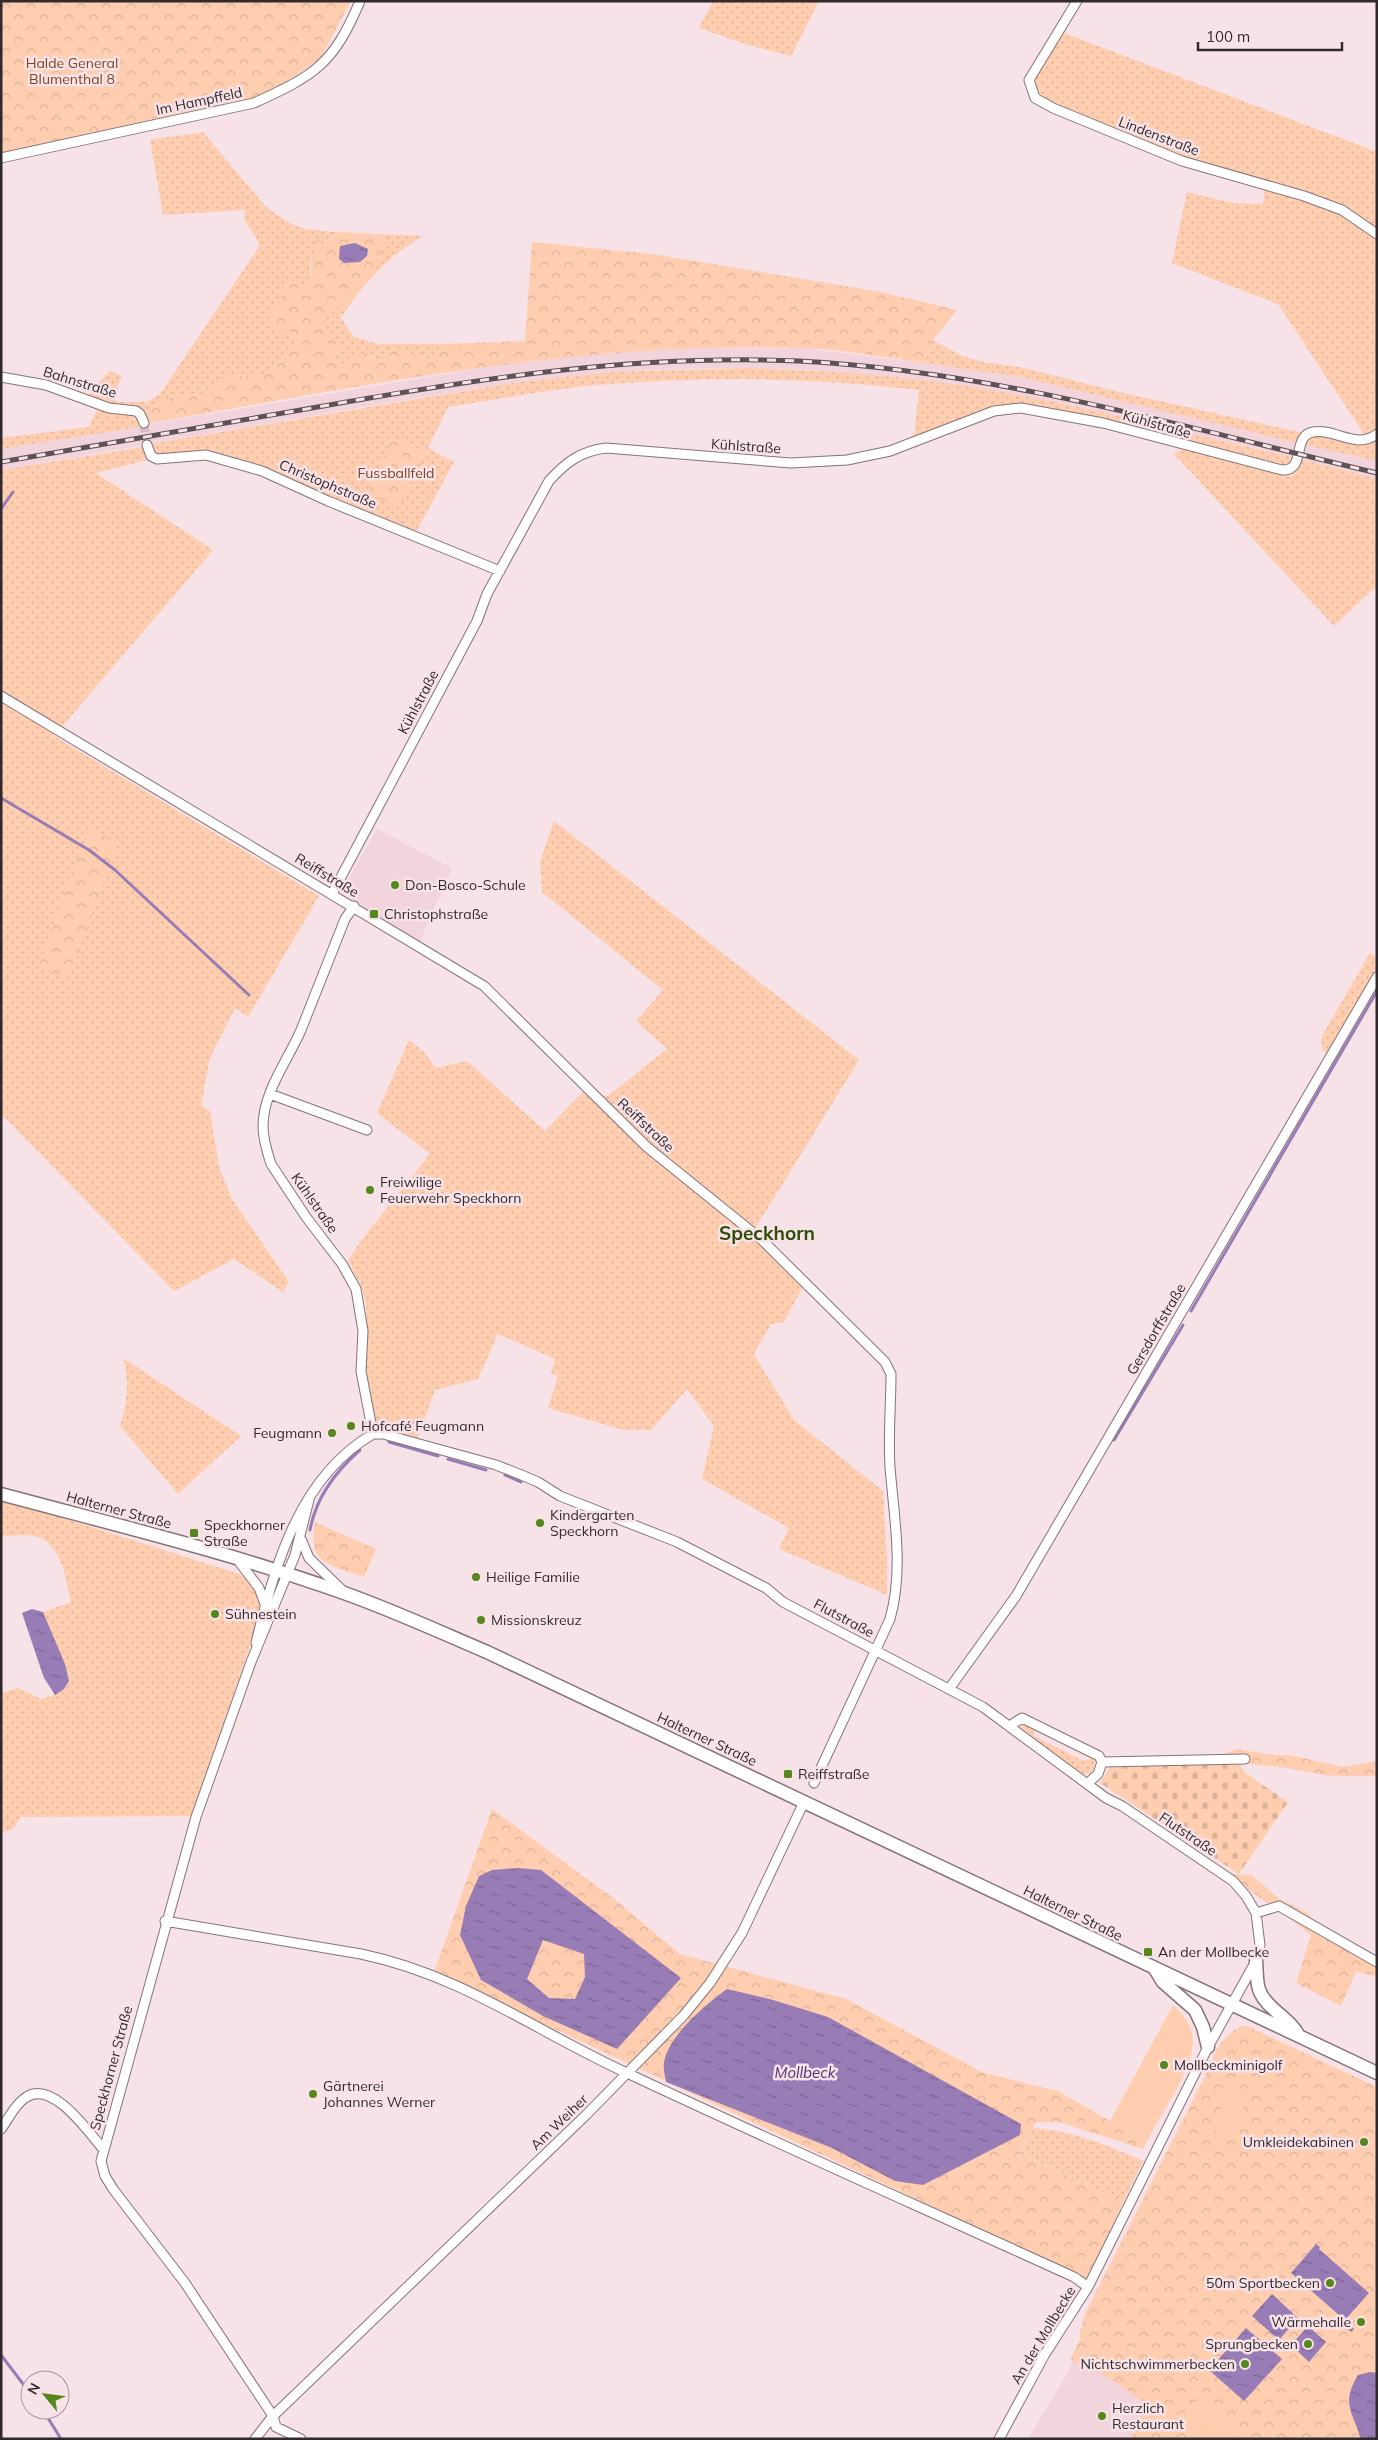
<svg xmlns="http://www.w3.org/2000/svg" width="1378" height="2440" viewBox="0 0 1378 2440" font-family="Mulish,sans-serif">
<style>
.built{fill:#f1d4dc}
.grass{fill:url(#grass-dots)}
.forest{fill:url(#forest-crowns)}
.cemetery{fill:url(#cemetery-stones)}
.pitch{fill:#ffceb1}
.water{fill:url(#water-ripples);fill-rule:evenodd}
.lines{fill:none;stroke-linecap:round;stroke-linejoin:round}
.stream{stroke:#977cb6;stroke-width:3}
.minor-tunnel{stroke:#cfbdc2;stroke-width:9;stroke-dasharray:9 4.5;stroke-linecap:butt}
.minor-casing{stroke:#857378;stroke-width:11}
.secondary-casing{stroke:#857378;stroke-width:15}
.minor{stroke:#fff;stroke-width:9}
.secondary{stroke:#fff;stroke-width:12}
.rail-casing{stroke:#5d5356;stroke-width:5}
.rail{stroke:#f7e2e8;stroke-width:3;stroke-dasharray:9;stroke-linecap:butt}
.poi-dot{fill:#56871c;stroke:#f7e2e8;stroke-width:2}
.labels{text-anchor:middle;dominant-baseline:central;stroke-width:5;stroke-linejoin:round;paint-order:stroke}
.park-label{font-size:14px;fill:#7f451e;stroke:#f7e2e8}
.street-label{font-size:14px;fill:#312a2c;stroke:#f7e2e8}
.poi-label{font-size:14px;fill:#312a2c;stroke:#f7e2e8;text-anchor:start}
.water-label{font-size:15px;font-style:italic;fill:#542f77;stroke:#f7e2e8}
.district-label{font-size:19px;font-weight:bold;fill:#2e4d07;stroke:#f7e2e8}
</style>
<defs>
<pattern id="grass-dots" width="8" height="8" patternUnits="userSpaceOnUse" patternTransform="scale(1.25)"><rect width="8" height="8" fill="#ffceb1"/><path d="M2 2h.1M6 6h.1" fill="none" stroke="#dbb198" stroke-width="1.8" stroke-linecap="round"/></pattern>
<pattern id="forest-crowns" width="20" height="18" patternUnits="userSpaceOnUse" patternTransform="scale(1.25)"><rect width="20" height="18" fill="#ffceb1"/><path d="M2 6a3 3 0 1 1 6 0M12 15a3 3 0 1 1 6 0" fill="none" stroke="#dbb198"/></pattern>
<pattern id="cemetery-stones" width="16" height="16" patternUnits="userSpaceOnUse" patternTransform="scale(1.25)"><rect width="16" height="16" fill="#ffceb1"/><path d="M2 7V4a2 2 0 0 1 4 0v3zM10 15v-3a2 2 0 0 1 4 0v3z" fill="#dbb198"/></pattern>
<pattern id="water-ripples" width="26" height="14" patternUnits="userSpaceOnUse" patternTransform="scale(1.25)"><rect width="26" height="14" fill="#977cb6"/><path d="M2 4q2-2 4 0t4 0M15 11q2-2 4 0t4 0" fill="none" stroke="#7c6694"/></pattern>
</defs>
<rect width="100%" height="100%" fill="#f7e2e8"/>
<!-- built -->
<path class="built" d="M702 348H801L970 369 1020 377 1297 443 1293 457 1113 416 967 386 802 369 704 368 611 372 518 382 368 406 1 470V449L517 362 610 352Z
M1305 445 1377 461V479L1301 459Z
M377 829 452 868 420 941 349 897 345 889 348 880Z
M1089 2321 1159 2397 1139 2414 1140 2425 1128 2439H1028L1066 2376Z"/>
<!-- grass -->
<path class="grass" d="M713 1H819L791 56 748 45 699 28Z
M1059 31 1377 152V431L1366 437 1278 304 1172 263 1187 192 1233 203 1263 204 1265 183 1183 160 1054 108 1035 89V75Z
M203 132 265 206C294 229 304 230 339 232 329 239 314 246 311 259 308 269 314 276 306 285 298 294 285 291 276 303L297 343 270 372 251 378 227 373 212 393 175 396 142 413 109 406 87 397 109 371 122 376 113 397 118 402H147L160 394 259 247 257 239 244 220 245 210 163 215 150 140Z
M377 234 423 236C390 254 361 286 341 318L354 337 378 344H443L436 357 422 359 400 348 392 350 386 360 378 361 369 354 345 366 336 359 322 321 341 304 386 241Z
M933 340 962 356 983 362 1024 368 1119 392 1304 433 1297 443 1020 377 924 363Z
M748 368C821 370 895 375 967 386 1077 403 1185 434 1293 457L1287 467 1013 404 994 407 914 438 919 390C816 378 713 376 610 384 556 388 502 399 448 407L428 448 454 462 415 534 276 473 206 454 157 456 152 454 150 444 518 382 611 372Z
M98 407 133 413 137 417 139 427 1 449V438L89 427Z
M1313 435 1359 444 1377 439V461L1305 445 1306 440Z
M142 447 151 459 96 473 213 550 54 736 319 896 248 1017 235 1008 210 1058 201 1105 210 1111 219 1167 232 1199 289 1282 283 1292 234 1259 174 1291 1 1114V470Z
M1183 449 1292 476 1301 459 1377 479V586L1334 626 1173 453Z
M554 821 859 1060 751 1235 803 1287 784 1322 771 1324 754 1354 794 1420 883 1491 887 1558V1595L779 1549 789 1528 702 1479 714 1426 687 1389 651 1430H623L548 1408 558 1376 551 1373 555 1359 498 1334 478 1379 435 1390 417 1440 380 1429 376 1424 364 1364 367 1335 366 1305 362 1288 348 1261 360 1242 430 1154 377 1113 409 1040 424 1052 436 1068 467 1061 545 1131 583 1092 608 1096 667 1049 636 1021 663 990 542 892 540 862Z
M1370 953 1377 958V969L1327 1054C1321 1049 1321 1044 1322 1036Z
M123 1358 241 1436 178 1494 120 1426C127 1402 130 1383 123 1358Z
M1 1498 239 1574C265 1589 261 1607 255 1631L192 1816 21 1817 12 1830 1 1832V1693L18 1688 41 1699 52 1696 64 1689 69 1681 65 1664 43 1612 71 1602C66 1581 62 1545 38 1537 27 1534 13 1536 2 1536Z
M1021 1724 1035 1731 1033 1732 1034 1736 1084 1761 1091 1758 1094 1760 1095 1767 1089 1774 1080 1773 1020 1727Z
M1033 2128C1073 2131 1107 2145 1143 2161L1123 2202 1021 2153Z"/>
<!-- forest -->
<path class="forest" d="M1 1H351L320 59 255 102 1 159Z
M339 232 377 234 386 241 372 278 322 321 339 348 336 359 345 366 354 361 358 353 369 354 378 361 386 360 392 350 400 348 422 359 436 357 443 344 525 341 532 242 652 254 881 292 957 310 933 340 924 363C882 357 840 349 799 348 578 341 362 386 146 424L142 413 175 396 212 393 213 385 227 373 251 378 270 372 297 343 290 331 278 333 268 316 276 309V304L282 295 280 290 291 280 305 287 311 276V259L316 248 313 245 316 240 325 242Z
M393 437 426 453 400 508 367 493Z
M89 829 117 842 70 977 38 968Z
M315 1522 376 1549 364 1577C329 1564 307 1566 315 1522Z
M1236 1749 1274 1755H1290L1343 1767 1377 1761V1776H1332L1280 1767 1239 1763 1254 1789 1201 1764Z
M492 1809 613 1898 680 1954 846 1999 982 2072 1060 2092 1110 2121 1143 2136 1152 2132 1143 2149 1059 2122H1036L1020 2153 1123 2202 1088 2280 434 1972Z
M1229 1874 1252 1875 1278 1898 1308 1913 1320 1931 1377 1966V1976L1356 1972 1341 2006 1296 1983 1311 1935C1285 1913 1255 1897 1229 1874Z
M1245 2025 1377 2087V2439H1129L1140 2425 1139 2414 1148 2406C1124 2387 1099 2370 1070 2360L1081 2338 1079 2336 1085 2314 1212 2062C1215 2047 1230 2029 1245 2025Z"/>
<!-- cemetery -->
<path class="cemetery" d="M1229 1762 1288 1802 1239 1874 1100 1783 1112 1763Z"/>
<!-- pitch -->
<path class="pitch" d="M1173 2005C1182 2014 1189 2021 1192 2033 1199 2060 1164 2109 1152 2132L1144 2136 1110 2121Z
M1232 2087 1249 2097 1226 2138 1209 2128Z
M1201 2396 1239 2431 1231 2439H1198L1179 2420Z"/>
<!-- water -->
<path class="water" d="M355 243 368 249 367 256 360 262 344 263 339 259 340 246Z
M32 1609 43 1612 65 1664 69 1681 64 1689 55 1695 44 1678 22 1613Z
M518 1868 541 1870 681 1978 617 2049 543 2016 481 1980 460 1935 466 1906 479 1876 492 1870ZM543 1940 584 1954 585 1977 575 1999 549 1998 527 1979Z
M727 1989 773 2000 828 2017 1021 2124 1020 2135 923 2185 895 2181 832 2148 666 2082C665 2076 663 2069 664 2063 667 2037 706 2004 727 1989Z
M1316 2244 1320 2247 1319 2249 1369 2293 1345 2320 1354 2329 1351 2332 1336 2318 1339 2315 1291 2273Z
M1272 2294 1298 2318 1279 2340 1252 2316Z
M1308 2326 1326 2342 1309 2362 1291 2345Z
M1246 2328 1282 2359 1244 2401 1209 2370Z
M1370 2372 1377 2373V2439H1361C1352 2411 1341 2403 1358 2375Z"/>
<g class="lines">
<!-- stream -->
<path class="stream" d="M1 509 13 492
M1 798 89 850 115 870 249 995
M1191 1311 1377 991
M1114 1440 1183 1325
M389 1442 438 1456
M448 1459 486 1470
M505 1475 521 1482
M310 1530C316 1497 336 1471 360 1450
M1 2355 30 2393
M43 2410 61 2439"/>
<!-- minor-tunnel -->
<path class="minor-tunnel" d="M144 423 147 445"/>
<defs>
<path id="minor" d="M1077 1 1029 80 1035 98 1053 108 1182 161 1304 196 1342 210 1377 234
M1 158 254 103C315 75 333 65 360 1
M1 377 46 385 109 408 136 411 140 414 144 423
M147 445 151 456 157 459 206 455 262 471 328 501 500 571
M1 696 484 986 647 1147 762 1240 885 1362 891 1374C891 1405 888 1436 890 1467 894 1518 904 1569 890 1619L814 1783
M332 894 477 621 487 594 549 481C566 462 581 451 606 448L791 463 847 460 890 451 994 411 1021 408 1103 423 1282 470C1307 471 1291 436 1313 432 1335 428 1356 450 1377 434
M270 1094 367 1130
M373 1434H383L496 1465 519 1474 538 1482 560 1496 677 1542 766 1588 783 1602 983 1707 1106 1798 1122 1806 1233 1881 1246 1896 1256 1913 1260 1945 1256 1961 1208 2047 1088 2287 1045 2354 999 2439
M301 1539 309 1558 343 1591
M237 1559 259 1588 265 1604
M256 1643C274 1566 300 1476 373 1434L361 1371 363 1331 356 1289 342 1264 306 1217 271 1164C267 1152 263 1139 263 1126 263 1092 288 1060 301 1030 316 993 330 956 345 919L354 906
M949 1689 1016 1596 1377 977
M1011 1725 1022 1718 1099 1756 1102 1762 1098 1774 1087 1784
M1102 1762 1245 1759
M1256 1913 1279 1906 1377 1962
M165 1921 361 1954C462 1975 537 2032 629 2074 776 2143 925 2209 1074 2277L1088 2287
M1 2129C8 2120 15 2104 25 2098 52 2078 89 2133 104 2150
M255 2439 273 2416 185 2283 113 2189 105 2176 101 2161 196 1817 251 1662 295 1555 309 1500
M301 2439 276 2427 273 2416 586 2115 684 2015 710 1983 742 1933 804 1802"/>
<path id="secondary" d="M1 1494C116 1525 232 1553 344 1593 392 1610 440 1632 487 1652L1377 2073
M1256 1961C1257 1970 1256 1984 1260 1992 1267 2009 1290 2018 1299 2036
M1155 1969 1163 1982 1195 2010 1203 2027 1208 2047"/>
</defs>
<!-- minor casing -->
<use href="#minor" class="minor-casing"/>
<!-- secondary casing -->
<use href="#secondary" class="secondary-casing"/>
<!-- minor -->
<use href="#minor" class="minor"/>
<!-- secondary -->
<use href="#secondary" class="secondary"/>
<defs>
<path id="rail" d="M1 462C105 444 208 426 312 408 474 379 634 354 799 361 995 371 1187 428 1377 473"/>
</defs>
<!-- rail casing -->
<use href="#rail" class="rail-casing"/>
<!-- rail -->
<use href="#rail" class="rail"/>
</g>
<!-- markers -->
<g class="poi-dot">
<circle cx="395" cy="885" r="5"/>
<rect x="369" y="909" width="10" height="10" rx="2.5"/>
<circle cx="370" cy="1190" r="5"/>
<circle cx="351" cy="1426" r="5"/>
<circle cx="332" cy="1433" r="5"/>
<circle cx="540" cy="1523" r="5"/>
<rect x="189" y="1528" width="10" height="10" rx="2.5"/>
<circle cx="476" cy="1577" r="5"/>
<circle cx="215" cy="1614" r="5"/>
<circle cx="481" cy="1620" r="5"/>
<rect x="783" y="1769" width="10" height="10" rx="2.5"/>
<rect x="1143" y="1947" width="10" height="10" rx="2.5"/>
<circle cx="1164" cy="2065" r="5"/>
<circle cx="313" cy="2094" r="5"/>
<circle cx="1364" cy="2142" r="5"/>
<circle cx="1330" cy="2283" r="5"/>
<circle cx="1361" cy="2322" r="5"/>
<circle cx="1308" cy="2344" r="5"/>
<circle cx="1245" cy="2364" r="5"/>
<circle cx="1102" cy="2416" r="5"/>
</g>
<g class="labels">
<!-- park labels -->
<g class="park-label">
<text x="72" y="63">Halde General<tspan x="72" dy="16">Blumenthal 8</tspan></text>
<text x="396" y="473">Fussballfeld</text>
</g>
<!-- street labels -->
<g class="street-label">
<text transform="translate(199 101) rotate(-12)">Im Hampffeld</text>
<text transform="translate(1159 136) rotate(21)">Lindenstraße</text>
<text transform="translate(80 382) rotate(17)">Bahnstraße</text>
<text transform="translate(1157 424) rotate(16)">Kühlstraße</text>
<text transform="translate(746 446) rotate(4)">Kühlstraße</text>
<text transform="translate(328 484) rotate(23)">Christophstraße</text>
<text transform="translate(418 702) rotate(-62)">Kühlstraße</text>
<text transform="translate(327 875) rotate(31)">Reiffstraße</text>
<text transform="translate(646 1125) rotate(43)">Reiffstraße</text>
<text transform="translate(315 1203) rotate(55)">Kühlstraße</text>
<text transform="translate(1156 1329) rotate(-60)">Gersdorffstraße</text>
<text transform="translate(119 1510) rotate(15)">Halterner Straße</text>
<text transform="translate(844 1618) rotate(28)">Flutstraße</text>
<text transform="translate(707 1739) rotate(25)">Halterner Straße</text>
<text transform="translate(1188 1834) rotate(34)">Flutstraße</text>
<text transform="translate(1073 1913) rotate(26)">Halterner Straße</text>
<text transform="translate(111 2068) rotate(-75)">Speckhorner Straße</text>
<text transform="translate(559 2122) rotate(-44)">Am Weiher</text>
<text transform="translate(1043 2335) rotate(-59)">An der Mollbecke</text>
</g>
<!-- poi labels -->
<g class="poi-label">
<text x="405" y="885">Don-Bosco-Schule</text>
<text x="384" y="914">Christophstraße</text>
<text x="380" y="1182">Freiwilige<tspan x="380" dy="16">Feuerwehr Speckhorn</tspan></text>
<text x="361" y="1426">Hofcafé Feugmann</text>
<text x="322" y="1433" text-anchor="end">Feugmann</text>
<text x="550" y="1515">Kindergarten<tspan x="550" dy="16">Speckhorn</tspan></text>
<text x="204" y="1525">Speckhorner<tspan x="204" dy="16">Straße</tspan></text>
<text x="486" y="1577">Heilige Familie</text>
<text x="225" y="1614">Sühnestein</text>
<text x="491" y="1620">Missionskreuz</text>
<text x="798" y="1774">Reiffstraße</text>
<text x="1158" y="1952">An der Mollbecke</text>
<text x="1174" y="2065">Mollbeckminigolf</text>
<text x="323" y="2086">Gärtnerei<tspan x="323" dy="16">Johannes Werner</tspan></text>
<text x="1354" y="2142" text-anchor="end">Umkleidekabinen</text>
<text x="1320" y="2283" text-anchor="end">50m Sportbecken</text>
<text x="1351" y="2322" text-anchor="end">Wärmehalle</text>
<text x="1298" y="2344" text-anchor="end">Sprungbecken</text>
<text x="1235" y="2364" text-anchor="end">Nichtschwimmerbecken</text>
<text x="1112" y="2408">Herzlich<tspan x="1112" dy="16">Restaurant</tspan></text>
</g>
<!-- water labels -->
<g class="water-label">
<text x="805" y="2072">Mollbeck</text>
</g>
<!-- district labels -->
<g class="district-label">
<text x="767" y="1233">Speckhorn</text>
</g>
</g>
<!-- border -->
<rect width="1378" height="2440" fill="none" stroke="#312a2c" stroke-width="5"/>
<!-- north arrow -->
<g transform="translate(45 2395) rotate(299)"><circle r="24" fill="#f7e2e8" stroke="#a8989d"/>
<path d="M0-4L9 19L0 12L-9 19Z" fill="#56871c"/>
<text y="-8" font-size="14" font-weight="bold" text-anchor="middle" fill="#312a2c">N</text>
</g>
<!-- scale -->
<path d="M1198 42v8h144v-8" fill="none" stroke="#312a2c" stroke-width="2.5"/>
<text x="1206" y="42" font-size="15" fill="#312a2c" stroke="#f7e2e8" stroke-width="4" paint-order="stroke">100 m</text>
</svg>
